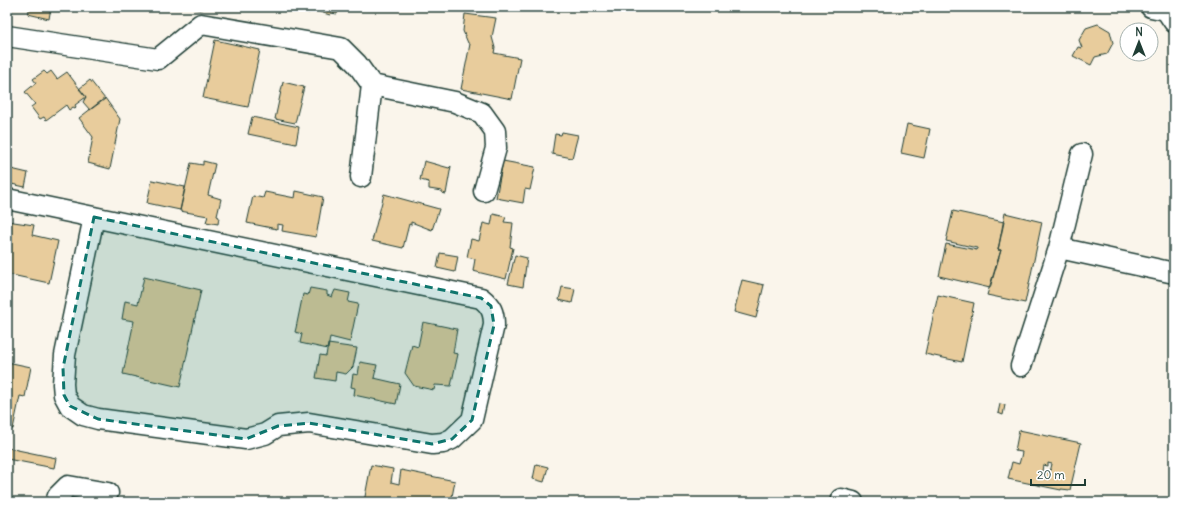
<svg xmlns="http://www.w3.org/2000/svg" width="1181" height="509" viewBox="0 0 1181 509" font-family="Delius,sans-serif">
<style>
.building{fill:#e8cc9c;stroke:#1f3d34;fill-rule:evenodd}
.lines{fill:none;stroke-linecap:round;stroke-linejoin:round}
.minor-casing{stroke:#1f3d34;stroke-width:23}
.minor{stroke:#fff;stroke-width:20}
.marked{fill:#0f766e;fill-opacity:0.2;stroke:#0f766e;stroke-width:3;stroke-dasharray:8 5;stroke-linejoin:round}
</style>
<rect width="100%" height="100%" fill="#faf5eb"/>
<filter id="ink" filterUnits="userSpaceOnUse"><feTurbulence type="fractalNoise" baseFrequency=".025" numOctaves="2"/><feDisplacementMap in="SourceGraphic" scale="8" xChannelSelector="R" yChannelSelector="G"/><feConvolveMatrix kernelMatrix="1 2 1 2 8 2 1 2 1" color-interpolation-filters="sRGB"/></filter>
<g filter="url(#ink)">
<!-- building -->
<path class="building" d="M30 7H51L49 19 28 14Z
M188 7H206L202 8 201 10Z
M291 7H339L337 14 331 13 330 15 310 9 309 13Z
M465 14 496 18 492 37 495 48 494 53 520 58 512 99 461 89 470 44 468 43 463 31Z
M1098 24 1110 31 1113 43 1107 54 1095 57 1091 65 1073 56 1078 47 1082 48 1079 40 1086 28Z
M215 40 260 50 248 107 203 98Z
M44 71 47 74 51 71 57 79 67 72 86 97 75 105 76 107 75 108 73 107 69 110 66 105 46 120 44 117 40 119 31 107 35 104 25 92 36 83 33 79Z
M90 80 105 99 90 110 83 102 86 97 79 89Z
M283 82 304 87 295 123 275 119Z
M105 98 120 119 110 169 88 163 93 137 79 118Z
M252 117 299 127 296 144 248 134Z
M907 124 930 129 924 158 901 153Z
M562 132 578 135 572 158 552 154 555 134 561 135Z
M203 161 215 164 208 195 221 199 217 216 219 217 218 224 206 222 208 216 180 211 191 163 203 165Z
M424 161 449 168 451 166 446 194 442 193V191L429 189V182L420 180Z
M503 161 535 167 530 190 525 189 523 203 496 198Z
M7 168 28 173 25 187 7 183Z
M152 180 185 187 180 210 147 203Z
M296 191 323 197 316 237 282 231 283 225 277 224V229L247 223 253 196 263 198 265 192 295 198Z
M384 194 439 209 432 230 411 222V225L409 224 403 248 372 241Z
M953 211 1004 222 998 250H1001L990 288 939 276 946 244 977 250V248L946 241Z
M1005 213 1042 222 1025 303 987 295 1001 250H998Z
M493 214 506 217 504 222 513 223 510 247 513 248 506 279 473 271 475 259 467 257 471 239 479 241 483 223 491 225Z
M7 221 34 225 32 235 58 241 49 283 7 274Z
M440 253 458 256 455 272 437 268Z
M515 255 527 258 523 287 508 284Z
M144 277 201 290 180 387 123 374 134 321 122 319 125 301 138 304Z
M742 280 764 285 756 318 734 312Z
M562 287 575 289 572 303 559 300Z
M310 288 327 291V295L332 297 335 290 350 293 348 302 358 304 350 342 330 337 328 349 300 343 302 334 295 332 296 328 303 294 308 295Z
M938 295 974 303 962 362 925 354Z
M423 322 457 329 453 353 458 354 451 386 435 385 434 390 414 386 405 373 412 345 418 347Z
M328 344 357 348 353 367 346 374 336 372 335 381 316 378 320 355 326 356Z
M7 362 31 367 25 397 20 396 13 429 7 428Z
M360 362 377 365 374 378 400 384 396 404 354 395 355 388 351 387 353 374 358 375Z
M1000 404 1005 405 1003 415 998 413Z
M1019 430 1081 443 1070 490 1061 489V490L1008 479 1012 462 1019 464 1021 457 1022 452 1015 451ZM1048 463 1052 464 1050 472 1042 471 1043 465 1048 466Z
M8 448 56 458 54 468 7 459Z
M536 464 548 467 544 482 533 479Z
M371 465 393 469 391 482 399 484 401 470 455 481 451 502H364Z"/>
<g class="lines">
<defs>
<path id="minor" d="M1151 7 1166 10 1174 22
M7 36 158 59 201 24 341 48 357 64 372 85 361 177
M372 85 455 102 482 113 495 131 496 148 484 191
M7 199 481 298C491 306 494 312 494 325L472 420 452 439 443 443 432 444 309 423 278 426 265 434 246 439 98 419 83 415 70 406 64 395 63 384 65 355 94 217
M1059 248 1174 273
M1021 366 1059 248 1082 154
M841 499 853 502
M56 502 58 496 68 486 108 493"/>
</defs>
<!-- minor casing -->
<use href="#minor" class="minor-casing"/>
<!-- minor -->
<use href="#minor" class="minor"/>
</g>
</g>
<!-- marked area -->
<path class="marked" d="M94 217 481 298 491 306 494 325 472 420 452 439 432 444 309 423 278 426 246 439 98 419 70 406 64 395 63 368Z"/>
<!-- margin -->
<rect width="1181" height="509" fill="none" stroke="#fff" stroke-width="24"/>
<rect x="12" y="12" width="1157" height="485" fill="none" stroke="#1f3d34" stroke-width="1.5" filter="url(#ink)"/>
<!-- north arrow -->
<g transform="translate(1139 42)"><circle r="19" fill="#ffffff" stroke="#a5b1ae"/>
<path d="M0-3L7 15L0 10L-7 15Z" fill="#1f3d34"/>
<text y="-6" font-size="11" font-weight="bold" text-anchor="middle" fill="#1f3d34">N</text>
</g>
<!-- scale -->
<path d="M1031 479v6h54v-6" fill="none" stroke="#1f3d34" stroke-width="2"/>
<text x="1037" y="479" font-size="12" fill="#1f3d34" stroke="#ffffff" stroke-width="3" paint-order="stroke">20 m</text>
</svg>
